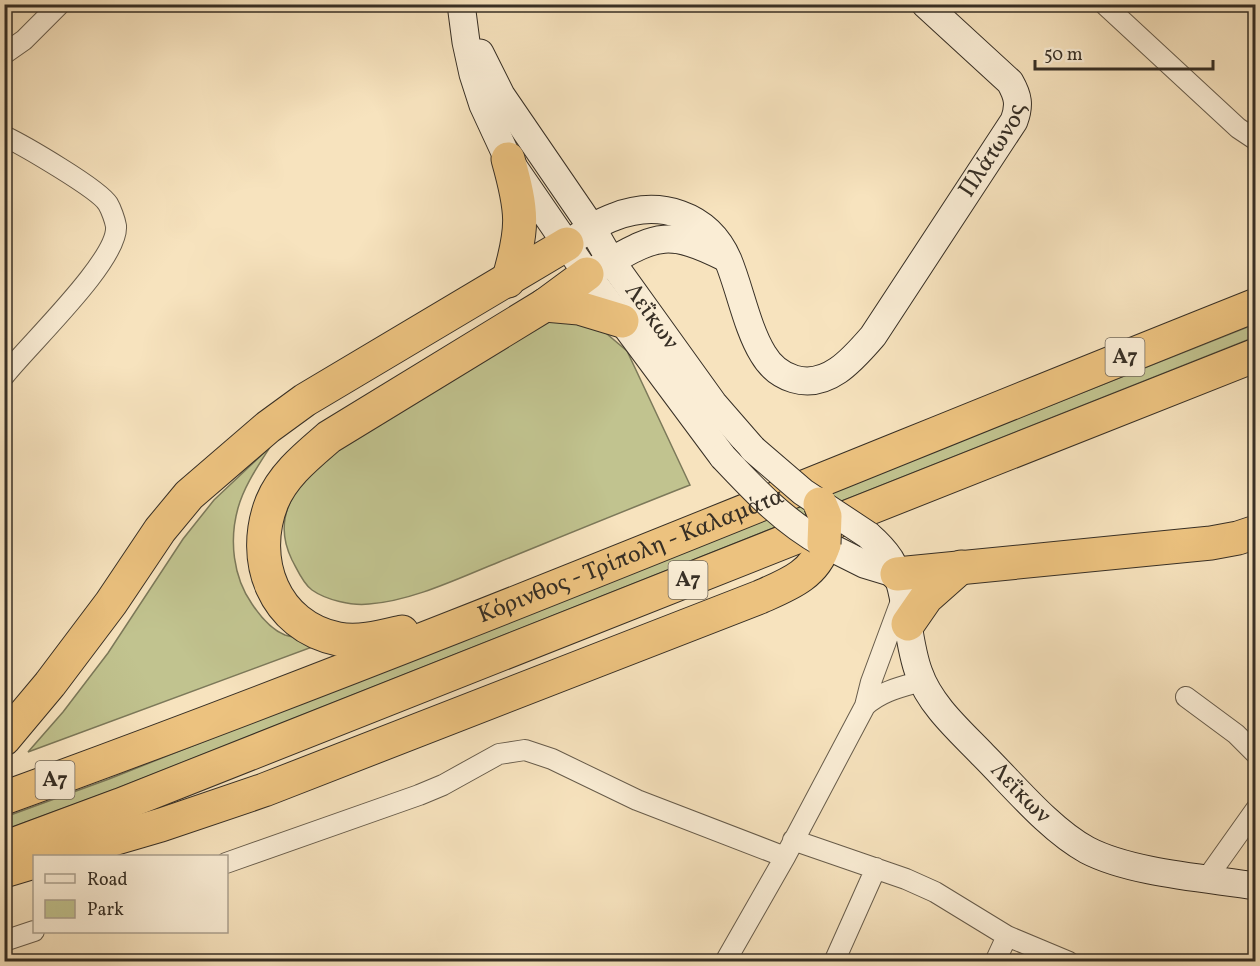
<svg xmlns="http://www.w3.org/2000/svg" width="1260" height="966" viewBox="0 0 1260 966" font-family="Vollkorn,serif">
<style>
.green{fill:#c1c38f;stroke:#7c795a;stroke-width:1.5}
.lines{fill:none;stroke-linecap:round;stroke-linejoin:round}
.street-casing{stroke:#675c4b;stroke-width:22}
.secondary-casing{stroke:#372f25;stroke-width:29}
.highway-casing{stroke:#372f25;stroke-width:35}
.street{stroke:#faedd5;stroke-width:20}
.secondary{stroke:#faedd5;stroke-width:27}
.highway{stroke:#ecc27f;stroke-width:33}
.secondary-bridge-casing{stroke:#372f25;stroke-width:29;stroke-linecap:butt}
.highway-bridge-casing{stroke:#372f25;stroke-width:35;stroke-linecap:butt}
.secondary-bridge{stroke:#faedd5;stroke-width:27}
.highway-bridge{stroke:#ecc27f;stroke-width:33}
.labels{text-anchor:middle;dominant-baseline:central;stroke-width:4.5;stroke-linejoin:round;paint-order:stroke}
.shield{fill:#faedd5;stroke:#72685a;stroke-width:1.5}
.shield-label{font-size:22px;font-weight:bold;fill:#372f25}
.street-label{font-size:24px;fill:#372f25;stroke:#faedd5}
</style>
<rect width="100%" height="100%" fill="#f7e3be"/>
<filter id="stains"><feTurbulence type="fractalNoise" baseFrequency=".00333" numOctaves="4"/><feColorMatrix values="0 0 0 0 .2 0 0 0 0 .09 0 0 0 0 .02 0 0 0 .5 -.17"/></filter>
<radialGradient id="worn" r=".72"><stop offset=".6" stop-color="#630" stop-opacity="0"/><stop offset="1" stop-color="#630" stop-opacity=".3"/></radialGradient>
<!-- green -->
<path class="green" d="M550 319 601 329 627 351 690 485C626 510 563 536 499 562 459 578 412 601 369 604 352 606 326 600 312 590 303 584 297 569 292 560 272 519 293 493 318 461Z
M1255 324V337L116 789 5 830V817L109 779Z
M270 447C258 466 244 486 238 508 229 540 233 577 252 604 260 616 272 630 285 635 297 639 319 638 331 640L28 752 63 712 108 653 183 539 214 500Z"/>
<g class="lines">
<defs>
<path id="street" d="M1104 4 1238 128 1256 140
M4 54 24 40 60 4
M4 136C23 145 99 189 108 204 111 209 115 220 116 226 119 260 27 346 4 376
M1186 697 1236 734 1256 754
M865 706C881 691 901 687 922 681
M793 840 906 879 935 892 1007 936 1069 962
M226 863 419 795 443 785 499 754 525 750 552 759 637 800 785 857
M1207 878 1256 809
M4 941 34 931
M725 962 785 857 865 706 871 682 901 601
M834 962 876 868
M995 962 1007 936"/>
<g id="secondary">
<path d="M461 4 466 42 473 74 483 105 508 159 587 274 723 457"/>
<path id="s1" d="M480 53 501 95 592 228 611 261 713 403 753 449"/>
<path id="s2" d="M567 244C582 234 597 223 614 217 659 199 708 214 728 260 740 289 747 328 763 354 770 366 781 375 794 379 828 389 853 359 873 336L1014 121C1020 105 1018 96 1010 82L925 4"/>
<path d="M596 269C654 238 663 226 726 258"/>
<path id="s3" d="M868 535C876 542 884 550 890 559 908 588 906 640 919 673 930 705 960 731 983 755 1013 785 1050 830 1087 850 1131 873 1205 878 1256 886"/>
<path d="M824 544 864 564 897 574"/>
</g>
<g id="highway">
<path d="M508 281C524 228 523 212 508 159"/>
<path d="M545 305 579 308 622 321"/>
<path d="M897 574 1211 543 1238 538 1256 532"/>
<path d="M908 624 926 598 961 567"/>
<path d="M402 632C381 637 359 643 338 639 274 626 249 560 272 502 283 475 307 456 329 437L545 305 587 274"/>
<path d="M4 739 50 684 111 603 160 530 189 495 268 427 305 400 567 244"/>
<path id="s4" d="M4 798C426 645 839 471 1256 305"/>
<path d="M4 848 120 805 1256 355"/>
<path d="M55 856 161 825 264 790 760 597C787 585 815 575 824 544"/>
<path d="M4 871 34 862"/>
</g>
</defs>
<!-- street casing -->
<use href="#street" class="street-casing"/>
<!-- secondary casing -->
<use href="#secondary" class="secondary-casing"/>
<!-- highway casing -->
<use href="#highway" class="highway-casing"/>
<!-- street -->
<use href="#street" class="street"/>
<!-- secondary -->
<use href="#secondary" class="secondary"/>
<!-- highway -->
<use href="#highway" class="highway"/>
<defs>
<path id="secondary-bridge" d="M753 449 803 492 868 535
M723 457C754 490 784 522 824 544"/>
<path id="highway-bridge" d="M820 504 825 516 824 544"/>
</defs>
<!-- secondary-bridge casing -->
<use href="#secondary-bridge" class="secondary-bridge-casing"/>
<!-- highway-bridge casing -->
<use href="#highway-bridge" class="highway-bridge-casing"/>
<!-- secondary-bridge -->
<use href="#secondary-bridge" class="secondary-bridge"/>
<!-- highway-bridge -->
<use href="#highway-bridge" class="highway-bridge"/>
</g>
<g class="labels">
<!-- shield labels -->
<g class="shield">
<rect x="1105.5" y="338" width="39" height="38" rx="4.5"/>
<rect x="668.5" y="561" width="39" height="38" rx="4.5"/>
<rect x="35.5" y="761" width="39" height="38" rx="4.5"/>
</g>
<g class="shield-label">
<text x="1125" y="357">Α7</text>
<text x="688" y="580">Α7</text>
<text x="55" y="780">Α7</text>
</g>
<!-- street labels -->
<g class="street-label">
<text stroke="none"><textPath href="#s2" startOffset="648">Πλάτωνος</textPath></text>
<text stroke="none"><textPath href="#s1" startOffset="315">Λεΐκων</textPath></text>
<text stroke="none"><textPath href="#s4" startOffset="672">Κόρινθος - Τρίπολη - Καλαμάτα</textPath></text>
<text stroke="none"><textPath href="#s3" startOffset="309">Λεΐκων</textPath></text>
</g>
</g>
<!-- margin -->
<rect width="1260" height="966" fill="none" stroke="#f7e3be" stroke-width="24"/>
<rect x="6" y="6" width="1248" height="954" fill="none" stroke="#372f25" stroke-width="3"/>
<rect x="12" y="12" width="1236" height="942" fill="none" stroke="#372f25" stroke-width="1.5"/>
<!-- legend -->
<rect x="33" y="855" width="195" height="78" fill="#faedd5" stroke="#aca18f" stroke-width="1.5"/>
<rect x="45" y="874" width="30" height="9" fill="#faedd5" stroke="#aca18f" stroke-width="1.5"/>
<text x="87" y="885" font-size="18" fill="#372f25">Road</text>
<rect x="45" y="900" width="30" height="18" fill="#c1c38f" stroke="#aca18f" stroke-width="1.5"/>
<text x="87" y="915" font-size="18" fill="#372f25">Park</text>
<!-- scale -->
<path d="M1035 60v9h178v-9" fill="none" stroke="#372f25" stroke-width="3"/>
<text x="1044" y="60" font-size="18" fill="#372f25" stroke="#faedd5" stroke-width="4.5" paint-order="stroke">50 m</text>
<rect width="100%" height="100%" filter="url(#stains)"/>
<rect width="100%" height="100%" fill="url(#worn)"/>
</svg>
